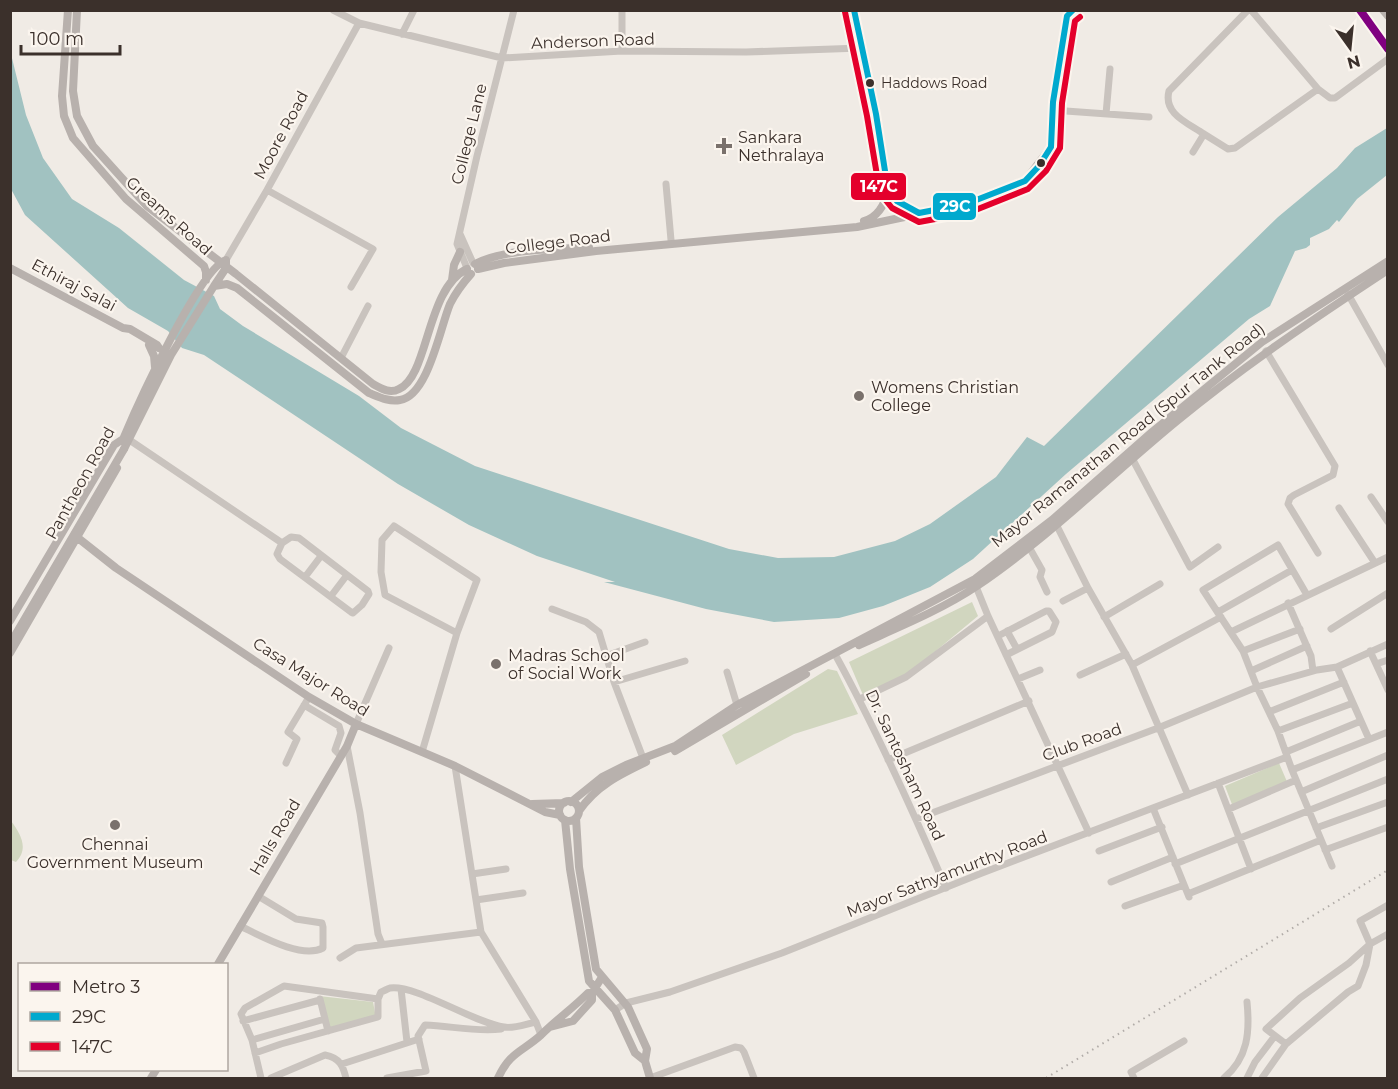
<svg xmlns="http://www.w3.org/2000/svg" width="1398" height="1089" viewBox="0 0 1398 1089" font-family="Montserrat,sans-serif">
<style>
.green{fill:#d1d6bf}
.water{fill:#a1c2c1}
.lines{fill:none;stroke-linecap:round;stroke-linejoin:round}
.minor{stroke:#c9c3be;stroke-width:7}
.major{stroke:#b8b1ad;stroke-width:8}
.rail{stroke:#b1aca8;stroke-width:2;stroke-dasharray:1.5 4.5;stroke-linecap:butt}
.major-bridge{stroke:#b8b1ad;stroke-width:8}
.bus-1-casing{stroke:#fbf5ee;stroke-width:10}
.bus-2-casing{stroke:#fbf5ee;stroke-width:10}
.bus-1{stroke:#00a9ce;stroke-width:6}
.bus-2{stroke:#e4002b;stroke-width:6}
.metro-1-casing{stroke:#fbf5ee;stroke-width:12}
.metro-1{stroke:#800080;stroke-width:8}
.bus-dot{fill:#3b302b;stroke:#fbf5ee;stroke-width:2}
.poi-dot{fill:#7a716c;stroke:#fbf5ee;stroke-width:2}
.labels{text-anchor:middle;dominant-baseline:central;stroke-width:4.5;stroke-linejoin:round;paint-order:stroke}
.bus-label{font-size:14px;fill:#3b302b;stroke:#fbf5ee;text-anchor:start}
.street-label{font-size:16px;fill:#3b302b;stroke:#fbf5ee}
.poi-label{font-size:16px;fill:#3b302b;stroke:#fbf5ee;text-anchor:start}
.line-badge{stroke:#fbf5ee;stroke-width:2}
.badge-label{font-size:16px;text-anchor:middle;font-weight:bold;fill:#fff}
</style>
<rect width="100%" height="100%" fill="#f0ebe5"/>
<!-- green -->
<path class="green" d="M972 602 978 616 902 679 863 695 849 662Z
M828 669 837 671 858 714 794 734 736 765 722 735Z
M1279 763 1288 784 1233 807 1225 786Z
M11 821C21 834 29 849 16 862L11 860Z
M319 996 373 1002 376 1018 329 1030Z"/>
<!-- water -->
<path class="water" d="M10 50 26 115 43 158 72 199 119 228 184 280 214 296 220 309 243 326 359 396 401 428 475 466 729 549 778 558 834 557 895 541 930 524 996 477 1027 437 1044 446 1278 217 1337 168 1355 148 1387 128V175L1357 199 1339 222 1337 220 1329 229 1310 238V245L1306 248 1295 251 1270 306 1249 319 1066 474 973 559 930 587 883 606 839 618 774 622 706 609 604 582H615L537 556 469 525 398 484 204 355 182 348 168 331 128 308 25 215 11 189Z"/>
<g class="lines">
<!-- minor -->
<path class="minor" d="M333 10 359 23 502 58 622 51 746 52 861 48
M1251 10 1318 89 1330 98H1335L1388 59
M402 34 414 10
M622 51V10
M1052 110 1149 117
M1106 114 1110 69
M1204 134 1228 149 1235 148 1318 89
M1193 152 1204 134C1188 123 1163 114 1169 91L1248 10
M666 184 671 240
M267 190 373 249 351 287
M460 234 473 263
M226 260 267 190 359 23
M467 268 457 244 477 156 514 10
M1348 294 1388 365
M1266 351 1335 466 1333 475 1294 495 1290 498 1288 504 1318 553
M341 358 368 306
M128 439 282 543 277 554 280 559 351 612 353 613 362 605 369 594 368 591 299 538 291 537 282 543
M1133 460 1190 567 1218 547
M1371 497 1388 522
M1339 508 1375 563
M1053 521 1057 526 1088 588 1132 665 1188 795
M1029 547 1042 570 1040 577 1047 592
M305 577 321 556
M975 584 988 616 1089 833
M1307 595 1278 545 1203 590 1243 651 1257 687 1278 731 1292 770 1388 732
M331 596 347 575
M1063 601 1088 588
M1288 603 1311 656 1313 671
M552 609 586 622 599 632 614 682 643 758
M1218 612 1292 570
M1104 617 1160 584
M1331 629 1388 593
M1007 631 1017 649
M1231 632 1388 557
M998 636 1046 611H1049L1056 622 1052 632 1006 655
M1243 651 1300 629
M1370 651 1388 690
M606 656 645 642
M836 656C877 731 912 809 946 888
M1376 664 1388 660
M1132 665 1221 617
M1337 667 1369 739
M1251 671 1307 646
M727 672 737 705
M1080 675 1126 654
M1018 679 1040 670
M614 682 685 661
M860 699 906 677 988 616
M304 705 339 726 341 733 335 750 341 756
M1269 712 1344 682
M356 724 389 648
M1278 731 1353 703
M347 746 360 813 378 934 382 944
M422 752 457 633 477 580 394 526 382 540 381 572 385 595 457 633
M1286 752 1361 721
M888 760 1029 701
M286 763 297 739 288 732 309 697
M455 766 481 932 536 1022 541 1035
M1292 770 1332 866
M1218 783 1251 869
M1301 792 1388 755
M1153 808 1189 897
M1229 809 1296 780
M916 819 1158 728 1257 687 1317 670 1337 667 1388 644
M1316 828 1388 802
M1325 850 1388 827
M1099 851 1162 827
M1175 864 1388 779
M472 874 506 869
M1111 882 1173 857
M1188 894 1321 840
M476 900 523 893
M1125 906 1184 885
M240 926C261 936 301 959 323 948V927L322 923 296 919 258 896
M340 958 356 948 481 932
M401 989 407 1042
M320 999 328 1031
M615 1010 626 1003 670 992 782 953 982 873 1287 757
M243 1021 320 1000
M252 1040 325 1019
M1286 1044 1266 1029 1300 998 1349 963 1370 944 1360 921 1388 905
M255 1053 281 1044 378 1017V999
M342 1064 419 1039
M261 1078 252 1040 241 1014 245 1008 284 986 378 999 381 992C384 991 387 989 390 988 415 984 474 1023 504 1027 513 1029 526 1024 536 1022
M271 1078 325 1055C340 1058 343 1066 346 1078
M387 1078 426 1071 418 1036 425 1025C451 1026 476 1032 501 1029
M650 1078 735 1047 741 1048 744 1052 754 1078
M1134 1078 1131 1072 1184 1041
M1224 1078C1248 1058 1250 1032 1247 1002
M1247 1078 1255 1062 1274 1037
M1262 1078 1286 1044 1348 992 1358 986 1366 965 1370 944 1388 934"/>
<!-- major -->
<path class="major" d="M68 10 62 96 64 116 73 138 126 199 204 266 206 272V280
M77 10 73 91 77 116 93 146 147 206 236 274 373 384C382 389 390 394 399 389 429 376 426 288 467 269
M854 10 876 114 888 190 897 201 919 213
M1383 10 1388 16
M864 221C878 217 885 204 888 190
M475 264C506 248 554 250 589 247
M10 268 123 328 130 329 157 345 159 348
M478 269 504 263 596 251 857 227 966 204 1025 181 1051 147 1053 102 1067 16 1074 10
M452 280 454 265 460 252
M149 345 154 356 155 367
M124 437C137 406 200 268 226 260V268L214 286
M124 449 171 355 214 286 227 284 237 288 369 393C379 397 389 402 400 400 428 396 440 328 450 304 456 292 462 284 471 274
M78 538 116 568 309 697 356 724 455 766 545 812 560 815
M10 621 114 445 123 439
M859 645C899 627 941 610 977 586 1049 537 1110 476 1177 421 1245 365 1315 318 1388 270
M10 653 117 468
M675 751 806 674
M559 811a10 10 0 1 1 20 0a10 10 0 1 1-20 0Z
M571 802 602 777 626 765 675 746 737 705 975 579 1052 520 1152 432 1262 342 1388 261
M532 804 564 803
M579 811C596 786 619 775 646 762
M576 818 579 867 596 969 628 1007 647 1049 645 1061 650 1078
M565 820 570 869 589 981 615 1010 635 1053 645 1061
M218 964 347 746 356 724
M550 1027 573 1021 592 1000V993L602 977
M151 1078 156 1070
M498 1078C510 1052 522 1052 541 1035 556 1020 573 1008 588 993H592"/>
<!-- rail -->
<path class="rail" d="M1046 1078 1388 870"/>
<!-- major-bridge -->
<path class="major-bridge" d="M10 644 124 449"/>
<defs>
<path id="bus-1" d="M854 10 876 114 888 190 897 201 919 213 966 204 1025 181 1039 166 1051 147 1053 102 1067 16 1073 10"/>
<path id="bus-2" d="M845 12 867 116 880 193 892 208 919 222 968 213 1028 189 1046 171 1060 148 1062 103 1075 21 1080 17"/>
</defs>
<!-- bus-1 casing -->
<use href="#bus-1" class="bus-1-casing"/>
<!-- bus-2 casing -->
<use href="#bus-2" class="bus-2-casing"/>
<!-- bus-1 -->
<use href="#bus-1" class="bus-1"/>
<!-- bus-2 -->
<use href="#bus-2" class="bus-2"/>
<defs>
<path id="metro-1" d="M1360 10 1388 49"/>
</defs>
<!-- metro-1 casing -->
<use href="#metro-1" class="metro-1-casing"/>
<!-- metro-1 -->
<use href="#metro-1" class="metro-1"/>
</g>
<!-- markers -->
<g class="bus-dot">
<circle cx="870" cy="83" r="5"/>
<circle cx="1041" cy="163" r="5"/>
</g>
<g class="poi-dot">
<path d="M721 137h6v6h6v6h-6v6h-6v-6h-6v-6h6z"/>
<circle cx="859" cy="396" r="6"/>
<circle cx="496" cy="664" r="6"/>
<circle cx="115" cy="825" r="6"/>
</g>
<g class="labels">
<!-- bus labels -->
<g class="bus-label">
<text x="881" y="83">Haddows Road</text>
</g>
<!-- street labels -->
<g class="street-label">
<text transform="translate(593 41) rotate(-2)">Anderson Road</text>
<text transform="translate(469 134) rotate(-76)">College Lane</text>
<text transform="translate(281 135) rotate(-62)">Moore Road</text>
<text transform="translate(169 216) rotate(42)">Greams Road</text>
<text transform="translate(558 242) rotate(-7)">College Road</text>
<text transform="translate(74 285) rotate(28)">Ethiraj Salai</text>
<text transform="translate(1128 435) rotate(-39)">Mayor Ramanathan Road (Spur Tank Road)</text>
<text transform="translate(80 483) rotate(-61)">Pantheon Road</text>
<text transform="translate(311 677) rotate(32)">Casa Major Road</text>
<text transform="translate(1082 742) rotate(-20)">Club Road</text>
<text transform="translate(905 765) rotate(65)">Dr. Santosham Road</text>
<text transform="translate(275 837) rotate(-60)">Halls Road</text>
<text transform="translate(947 874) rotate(-21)">Mayor Sathyamurthy Road</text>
</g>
<!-- poi labels -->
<g class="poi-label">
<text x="738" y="137">Sankara<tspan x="738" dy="18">Nethralaya</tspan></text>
<text x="871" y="387">Womens Christian<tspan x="871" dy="18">College</tspan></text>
<text x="508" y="655">Madras School<tspan x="508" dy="18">of Social Work</tspan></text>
<text x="115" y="844" text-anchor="middle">Chennai<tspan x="115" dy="18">Government Museum</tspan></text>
</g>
</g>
<g class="line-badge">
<rect x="850" y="172" width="57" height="29" rx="6" fill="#e4002b"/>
<rect x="932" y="192" width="45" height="29" rx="6" fill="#00a9ce"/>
</g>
<g class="badge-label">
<text x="879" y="192">147C</text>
<text x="955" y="212">29C</text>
</g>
<!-- border -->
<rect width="1398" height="1089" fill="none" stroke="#3b302b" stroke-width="24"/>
<!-- legend -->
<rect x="18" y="963" width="210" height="108" fill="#fbf5ee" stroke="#aea6a0" stroke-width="1.5"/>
<rect x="30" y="982" width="30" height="9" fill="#800080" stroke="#aea6a0" stroke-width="1.5"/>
<text x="72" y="993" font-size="18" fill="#3b302b">Metro 3</text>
<rect x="30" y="1012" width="30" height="9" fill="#00a9ce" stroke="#aea6a0" stroke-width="1.5"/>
<text x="72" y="1023" font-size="18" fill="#3b302b">29C</text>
<rect x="30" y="1042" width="30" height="9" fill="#e4002b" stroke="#aea6a0" stroke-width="1.5"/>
<text x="72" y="1053" font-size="18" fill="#3b302b">147C</text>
<!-- north arrow -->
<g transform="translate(1350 48) rotate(165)" stroke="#fbf5ee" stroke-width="4.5" paint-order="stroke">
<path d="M0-4.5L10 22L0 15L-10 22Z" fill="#3b302b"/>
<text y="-9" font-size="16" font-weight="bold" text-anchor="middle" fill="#3b302b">N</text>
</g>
<!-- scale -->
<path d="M21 45v9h99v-9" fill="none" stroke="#3b302b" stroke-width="3"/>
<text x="30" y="45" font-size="18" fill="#3b302b" stroke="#fbf5ee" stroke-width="4.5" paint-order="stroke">100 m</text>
</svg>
